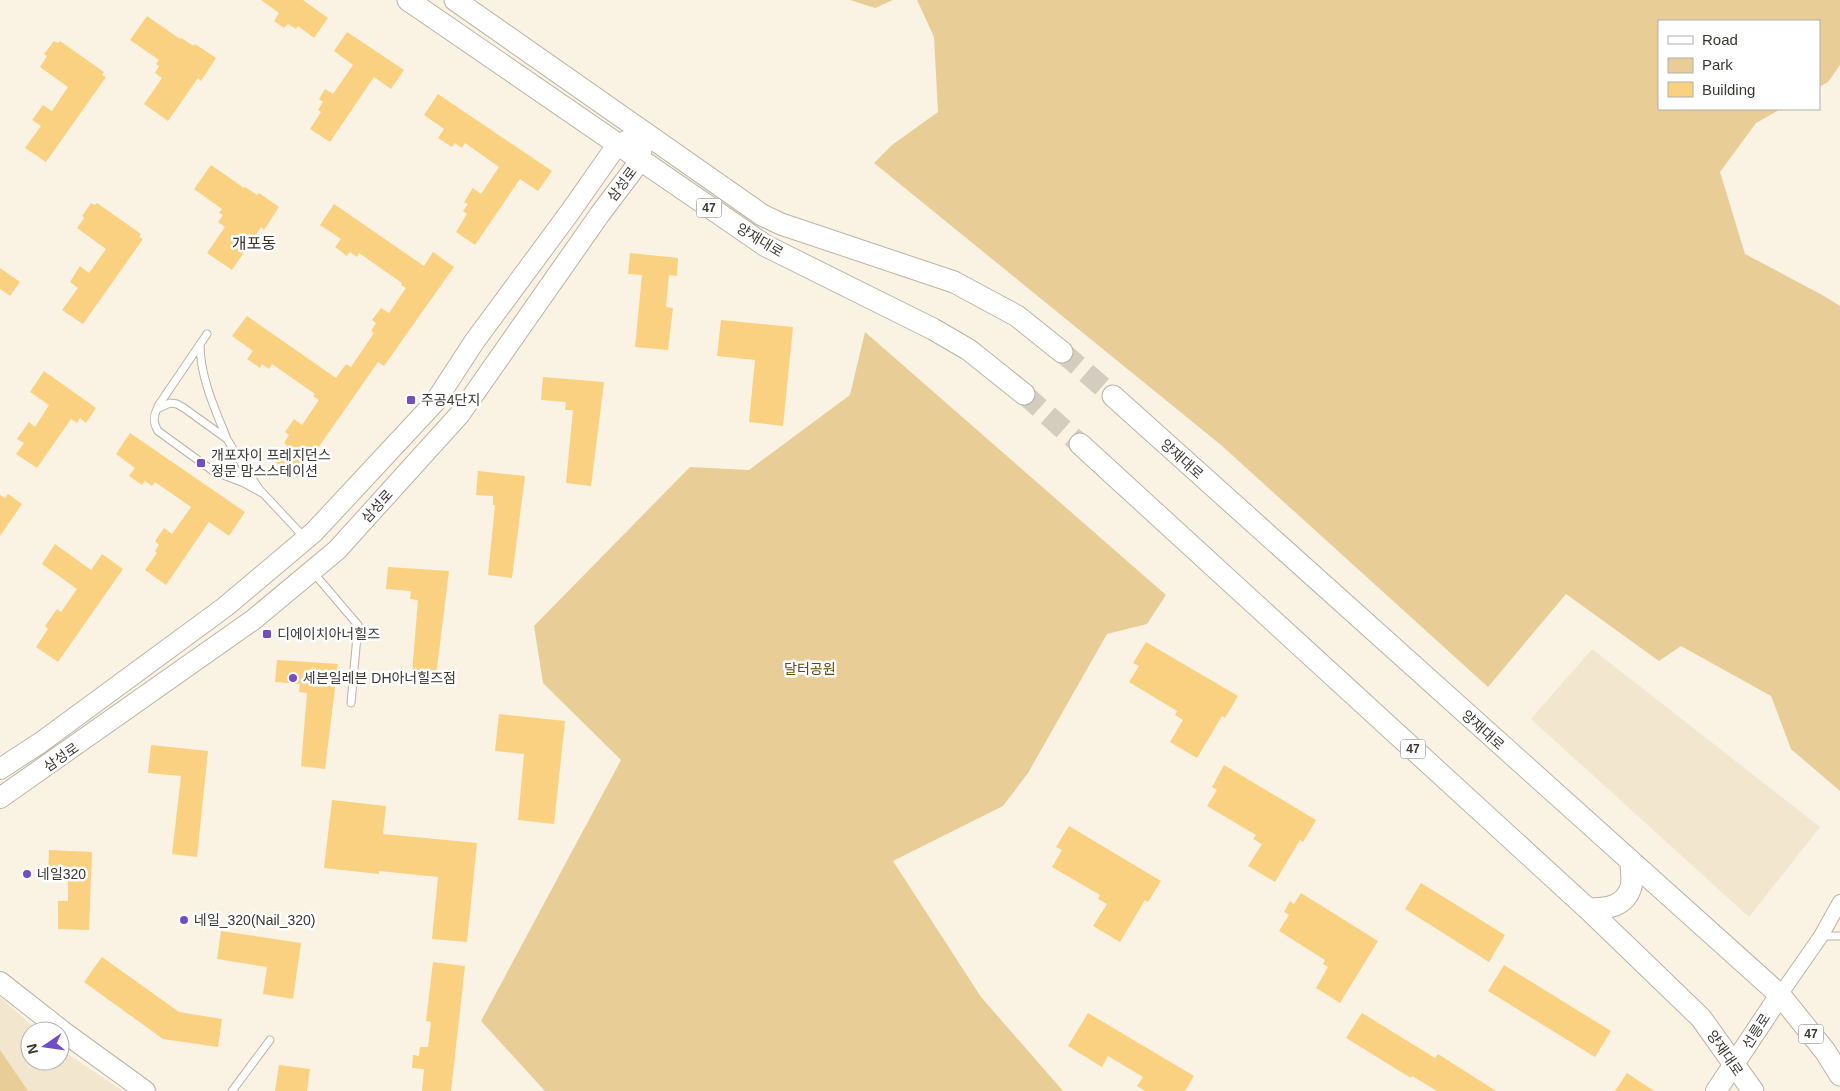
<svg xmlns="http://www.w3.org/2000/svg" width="1840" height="1091" font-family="Arial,'Noto Sans KR',sans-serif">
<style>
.built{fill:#f2e6cf}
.green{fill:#e9cd96}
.building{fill:#fad180}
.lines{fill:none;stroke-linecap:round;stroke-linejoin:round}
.primary-tunnel{stroke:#d4cdbf;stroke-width:21;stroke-dasharray:21 11;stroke-linecap:butt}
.lane-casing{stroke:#bbb3a4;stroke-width:9}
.street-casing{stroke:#bbb3a4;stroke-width:16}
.secondary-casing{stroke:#bbb3a4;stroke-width:22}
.primary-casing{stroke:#bbb3a4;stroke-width:23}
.lane{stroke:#fff;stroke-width:7}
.street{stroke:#fff;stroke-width:14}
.secondary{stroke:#fff;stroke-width:20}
.primary{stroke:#fff;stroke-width:21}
.poi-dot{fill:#724dc6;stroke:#fff;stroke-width:2}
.labels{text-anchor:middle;stroke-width:5;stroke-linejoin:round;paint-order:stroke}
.shield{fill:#fff;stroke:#75736f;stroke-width:1}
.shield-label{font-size:12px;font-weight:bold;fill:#3a3731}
.street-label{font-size:14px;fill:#3a3731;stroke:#fff}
.poi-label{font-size:14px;fill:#3a3731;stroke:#fff;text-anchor:start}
.park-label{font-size:14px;fill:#634805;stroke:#fff}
.quarter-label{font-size:16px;fill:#383225;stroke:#fff}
</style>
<rect width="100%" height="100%" fill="#faf2e2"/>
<path class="built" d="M1592,649l228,178 -71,90 -218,-198z
M0,997l38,34h-8v30h30v-12l63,42h-123z"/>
<path class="green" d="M850,0h43l-18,8z
M917,0h923v65l-12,17 -9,5v-66h-160v88h122l-25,14 -36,49 25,82 79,42 16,10v485l-49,-42 -20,-53 -90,-50 -22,15 -93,-67 -78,93 -267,-242 -347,-282 18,-18 46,-33 -4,-75z
M865,332l301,263 -19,29 -40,10 -79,139 -25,33 -110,55 88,136 82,94h-518l-64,-70 140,-261 -78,-77 -9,-57 156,-159 59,3 101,-75z
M0,1050l28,41h-28z"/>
<path class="building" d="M261,0h42l25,18 -14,20 -16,-12 -2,3 -8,-5 -4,4 -10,-7 5,-8z
M147,16l33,23 1,-1 13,8 1,-2 21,14 -15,23 -3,-3 -30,43 -24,-17 18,-26 -7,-5 4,-7 -3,-2 3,-4 -29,-20z
M347,32l57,38 -13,19 -17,-12 -44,65 -20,-13 11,-17 -3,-2 5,-8 -4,-3 6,-10 8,5 20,-29 -19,-14z
M54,41l4,2 2,-2 44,31 -2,3 4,2 -60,85 -21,-14 16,-22 -9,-6 11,-15 9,6 16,-24 -28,-20 7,-11 -3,-2z
M438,94l114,77 -14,20 -18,-12 -45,66 -19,-13 11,-18 -4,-3 5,-7 -4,-2 9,-14 8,6 18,-27 -34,-24 -3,5 -7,-5 -3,4 -14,-9 6,-9 -20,-14z
M211,165l33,23 1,-1 12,8 2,-2 20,14 -15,23 -3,-3 -29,43 -25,-17 18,-26 -7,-5 5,-7 -4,-2 3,-4 -28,-20z
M91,203l4,2 2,-2 44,31 -2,3 4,2 -60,85 -21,-14 16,-22 -8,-6 10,-16 9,7 17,-24 -29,-21 7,-10 -2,-2z
M334,204l90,62 9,-14 21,15 -70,99 -6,-4 -81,116 -22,-16 12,-17 -3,-2 5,-8 -4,-3 9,-13 8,6 17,-25 -6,-4 2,-2 -43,-30 -3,5 -7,-5 -2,4 -13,-9 6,-8 -21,-15 15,-20 89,62 10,-14 5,3 23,-34 -3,-2 5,-8 -4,-3 9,-12 8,5 17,-25 -5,-3 1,-2 -43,-30 -2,4 -7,-5 -3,4 -12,-9 6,-8 -21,-14z
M630,253l48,5 -1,18 -8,-1 -3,32 7,1 -5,42 -33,-3 7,-72 -14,-1z
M0,268l20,14 -10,14 -10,-7z
M721,320l72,7 -10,99 -34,-4 6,-62 -38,-4z
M44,371l52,37 -10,15 -6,-5 -3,5 -6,-4 -34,49 -21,-14 8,-11 -7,-4 12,-17 6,5 14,-22 -19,-13z
M543,377l61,5 -13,104 -25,-3 7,-73h-8l1,-8 -25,-2z
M130,433l115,79 -16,24 -20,-14 -43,63 -21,-15 12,-17 -2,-2 4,-6 -4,-4 9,-13 8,6 19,-27 -36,-25 -3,4 -7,-5 -3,4 -13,-9 6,-8 -19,-14z
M478,471l47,5 -13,102 -24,-3 7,-70h-2v-9l-17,-1z
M8,494l14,10 -22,32v-41l5,3z
M55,544l36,26 11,-16 21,15 -65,93 -22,-15 12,-18 -3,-3 12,-17 4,3 16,-23 -35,-25z
M388,567l61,4 -13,105 -24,-3 6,-73 -8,-1 1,-8 -25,-2z
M1146,642l92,54 -13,22 -3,-2 -25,42 -27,-16 13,-22 -8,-5 2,-4 -48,-29 10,-16 -6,-3z
M277,660l61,4 -13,105 -24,-3 6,-73 -8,-1 1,-8 -25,-2z
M499,714l66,7 -11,103 -36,-4 6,-66 -29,-3z
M151,745l57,6 -11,106 -25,-3 9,-78 -33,-3z
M1224,765l92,55 -13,22 -3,-2 -25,42 -27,-16 14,-22 -9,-5 3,-4 -49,-29 10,-16 -5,-3z
M332,800l54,6 -3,28 94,9 -10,99 -35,-3 6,-62 -59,-6v3l-55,-6z
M1069,826l92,55 -13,21 -3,-2 -25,42 -27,-16 14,-22 -9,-5 2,-4 -48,-28 10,-17 -6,-3z
M49,850l43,2 -3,78 -31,-1v-28h10v-25l-20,-1z
M1421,883l84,52 -16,27 -84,-53z
M1301,893l77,48 -38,62 -24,-15 12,-21 -5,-3 2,-4 -46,-29 10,-16 -5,-3 6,-11 4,3z
M221,931l80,12 -8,56 -30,-5 4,-27 -50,-8z
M102,957l77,55 43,7 -4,28 -55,-8 -79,-57z
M433,962l32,4 -14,125h-29l2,-22 -12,-1 1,-13 6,1 1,-9h8l3,-25 -5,-1z
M1504,965l107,66 -16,26 -107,-66z
M1088,1013l106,63 -9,15h-40l-8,-5 6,-9 -35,-21 -6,11 -34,-21z
M1362,1013l73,45 3,-4 58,37h-59l-25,-15 -1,2 -65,-40z
M279,1065l31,4 -3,22h-32z
M1627,1073l27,18h-39z"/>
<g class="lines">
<path class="primary-tunnel" d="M1062,352l51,44
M1024,394l56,50"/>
<g class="lane-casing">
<path id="lane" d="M200,344c0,33 15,65 27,95
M170,403l7,1 7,4 43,31 15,25 20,29 -18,-10 -31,-12 -55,-40c-5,-8 -5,-14 -1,-22z
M158,406l49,-72
M222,458l29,25
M260,490l44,47
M312,571l46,54 -7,78
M1821,936h19
M232,1091l38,-51"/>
</g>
<g class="street-casing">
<path id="street" d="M1780,995l41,-59 19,-34"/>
</g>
<g class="secondary-casing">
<path id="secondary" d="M0,769l40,-26 185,-136 89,-75 121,-130 39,-60 96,-130 47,-67 16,-7
M0,798l253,-178 84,-70 123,-136 140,-200 40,-53 4,-29
M0,982l65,51 80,58
M1716,1091l64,-96"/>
</g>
<g class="primary-casing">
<path id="primary" d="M408,0l358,246 167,83 36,21 55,44
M455,0l307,215 19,9 173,58 63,34 45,36
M1113,396l667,599 45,56 15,24
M1080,444l508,465 113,109 52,73
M1588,909c18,0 37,-2 43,-22 2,-7 0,-17 0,-24"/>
</g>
<use href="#lane" class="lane"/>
<use href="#street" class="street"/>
<use href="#secondary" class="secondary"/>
<use href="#primary" class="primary"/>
</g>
<g class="poi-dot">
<rect x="406" y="395" width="10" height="10" rx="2.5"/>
<rect x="196" y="458" width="10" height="10" rx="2.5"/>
<rect x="262" y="629" width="10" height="10" rx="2.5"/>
<circle cx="293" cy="678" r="5"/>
<circle cx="27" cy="874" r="5"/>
<circle cx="184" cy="920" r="5"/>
</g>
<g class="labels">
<g class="shield">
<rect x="696.5" y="198.5" width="25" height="19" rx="4"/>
<rect x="1400.5" y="739.5" width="25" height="19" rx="4"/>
<rect x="1798.5" y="1024.5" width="25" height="19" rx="4"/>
</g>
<g class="shield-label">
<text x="709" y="212">47</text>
<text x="1413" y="753">47</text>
<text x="1811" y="1038">47</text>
</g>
<g class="street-label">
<text transform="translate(622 184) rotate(-53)" y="5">삼성로</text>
<text transform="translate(760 240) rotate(31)" y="5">양재대로</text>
<text transform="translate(1182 459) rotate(42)" y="5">양재대로</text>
<text transform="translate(377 506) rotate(-48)" y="5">삼성로</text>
<text transform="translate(1483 730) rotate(42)" y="5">양재대로</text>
<text transform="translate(61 757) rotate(-35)" y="5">삼성로</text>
<text transform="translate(1756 1031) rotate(-57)" y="5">선릉로</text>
<text transform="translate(1725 1053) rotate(55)" y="5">양재대로</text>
</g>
<g class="poi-label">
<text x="421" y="405">주공4단지</text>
<text x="211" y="460">개포자이 프레지던스<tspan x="211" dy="16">정문 맘스스테이션</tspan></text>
<text x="277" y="639">디에이치아너힐즈</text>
<text x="303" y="683">세븐일레븐 DH아너힐즈점</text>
<text x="37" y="879">네일320</text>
<text x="194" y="925">네일_320(Nail_320)</text>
</g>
<g class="park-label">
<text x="810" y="674">달터공원</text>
</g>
<g class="quarter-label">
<text x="254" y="249">개포동</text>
</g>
</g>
<rect x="1658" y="20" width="162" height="90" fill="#ffffff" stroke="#b0afad"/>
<rect x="1668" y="36" width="25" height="8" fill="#ffffff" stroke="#b0afad"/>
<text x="1702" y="45" font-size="15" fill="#3a3731">Road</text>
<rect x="1668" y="58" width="25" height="15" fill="#e9cd96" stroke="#b0afad"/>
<text x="1702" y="70" font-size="15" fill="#3a3731">Park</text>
<rect x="1668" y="82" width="25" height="15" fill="#fad180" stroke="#b0afad"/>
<text x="1702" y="95" font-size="15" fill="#3a3731">Building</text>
<g transform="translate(45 1046) rotate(257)"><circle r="24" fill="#ffffff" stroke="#b0afad"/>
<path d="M0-4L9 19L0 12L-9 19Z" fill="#724dc6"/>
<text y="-8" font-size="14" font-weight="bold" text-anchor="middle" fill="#3a3731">N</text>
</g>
</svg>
